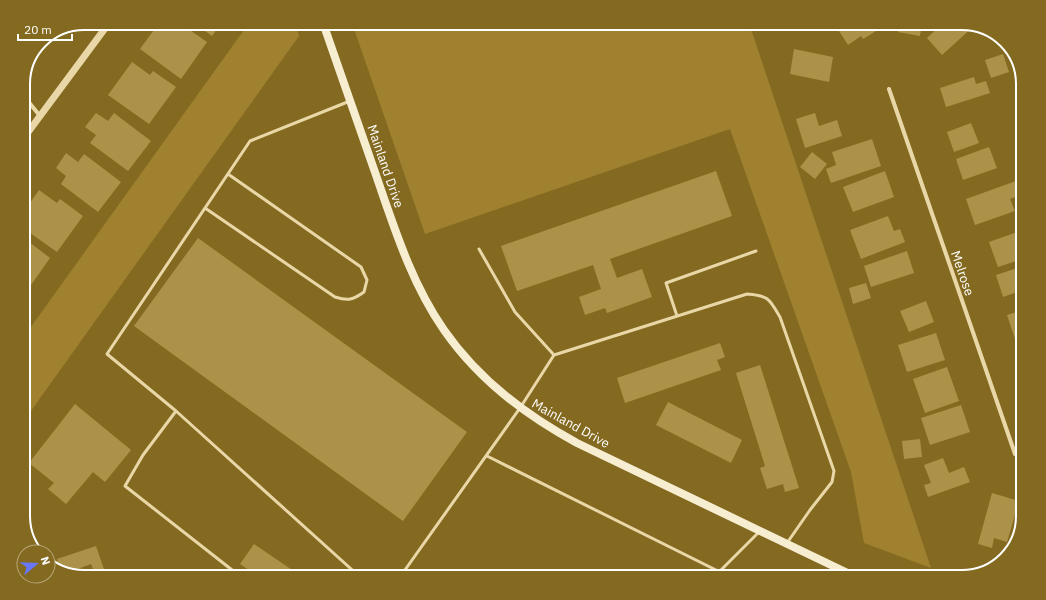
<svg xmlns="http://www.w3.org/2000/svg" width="1046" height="600" font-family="'IBM Plex Sans',sans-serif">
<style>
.green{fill:#a0812f}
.building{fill:#ac9248}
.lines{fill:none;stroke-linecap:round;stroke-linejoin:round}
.service{stroke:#e9d7a7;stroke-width:3}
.minor{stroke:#e9d7a7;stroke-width:4}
.tertiary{stroke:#e9d7a7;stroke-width:7}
.secondary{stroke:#f7eed2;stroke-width:8}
.labels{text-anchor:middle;stroke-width:3;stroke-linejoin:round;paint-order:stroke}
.street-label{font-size:13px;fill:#fff;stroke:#846a20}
.rim{fill:none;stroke:#fff;stroke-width:2}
</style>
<rect width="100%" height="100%" fill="#846a20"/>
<path class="green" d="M249,23h47l3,13 -276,386v-84z
M352,23h397l182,545 -67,-25 -13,-71 -121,-343 -305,105z"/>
<path class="building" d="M159,23h12l10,7 3,-4 23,16 -26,37 -41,-30z
M194,23h27l-9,13z
M834,23h37l5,8 -13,8 -2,-3 -13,9z
M900,23h22l-2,13 -22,-4z
M943,23h19l12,3 -32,29 -15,-17z
M794,49l39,8 -4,25 -39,-8z
M1003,54l6,18 -18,6 -6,-18z
M132,62l18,13 3,-4 23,16 -27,37 -41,-29z
M974,77l2,7 10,-3 4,12 -44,14 -6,-19z
M96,113l12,8 6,-8 37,28 -23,30 -38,-28 6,-8 -11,-8z
M815,113l4,13 18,-6 5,16 -37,12 -9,-29z
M971,123l8,20 -25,9 -7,-20z
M872,139l9,27 -50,17 -5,-14 10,-4 -4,-13z
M989,147l8,21 -34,12 -7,-21z
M812,152l15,12 -12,15 -15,-12z
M66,153l12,9 6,-8 37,28 -23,30 -37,-28 5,-8 -10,-8z
M716,171l16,45 -122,43 7,19 25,-9 10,28 -45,16 -2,-5 -20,7 -6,-18 22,-8 -8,-24 -76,26 -16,-45z
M885,171l9,26 -41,15 -10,-25z
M1016,181l5,14 -11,4 5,12 -40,14 -9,-26z
M39,190l18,13 3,-4 23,17 -26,36 -34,-24v-15z
M888,216l6,15 6,-2 5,13 -44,17 -11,-29z
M1023,230v29l-25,8 -9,-25z
M198,238l269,194 -64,89 -269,-195z
M28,241l22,17 -26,37 -1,-51 1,1z
M907,251l7,22 -43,14 -7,-21z
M1023,266v24l-20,7 -7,-22z
M866,283l5,15 -18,6 -4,-16z
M926,301l8,21 -25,10 -9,-21z
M1023,310v29l-7,3 -9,-27z
M936,333l9,27 -38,12 -9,-27z
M720,343l5,14 -8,3 4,10 -96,33 -8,-25z
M760,365l39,123 -14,4 -2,-8 -16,5 -7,-21 5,-2 -29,-93z
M947,367l12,34 -34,12 -12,-34z
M668,402l74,38 -11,23 -75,-38z
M75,404l56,46 -26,32 -12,-10 -27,32 -18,-15 6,-6 -25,-20z
M961,405l9,27 -40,13 -9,-27z
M920,439l2,18 -18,2 -2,-18z
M943,458l6,15 15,-6 6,15 -42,15 -4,-12 7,-2 -7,-18z
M992,493l27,8 -12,41 -13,-4 -2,10 -14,-4z
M254,544l44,30 -2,3h-37l-19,-13z
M96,546l10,29 -10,2 -5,-13 -24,9 -7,-2 -3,-12z"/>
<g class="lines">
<path class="service" d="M350,101l-100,40 -143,213 69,57 184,166
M205,208l130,89c13,4 18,3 29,-5l3,-12 -6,-13 -133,-93
M677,316l-11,-33 90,-32
M554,355l193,-61c22,2 22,4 33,23l54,154 -2,11 -22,28 -23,33
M176,411l-33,44 -18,31 116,91
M487,456l243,121
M400,577l120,-169 34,-53 -39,-43 -36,-63
M702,577l17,-5 40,-40"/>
<path class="minor" d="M889,89l126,365 8,-6
M23,95l17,21"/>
<path class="tertiary" d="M23,139l86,-116"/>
<path class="secondary" d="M323,23c18,52 36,103 54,155 18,52 35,106 67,152 34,49 81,85 133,113l279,134"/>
</g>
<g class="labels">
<g class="street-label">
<text transform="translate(386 166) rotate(71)" y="5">Mainland Drive</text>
<text transform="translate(963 273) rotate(71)" y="5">Melrose</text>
<text transform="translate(571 423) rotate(29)" y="5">Mainland Drive</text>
</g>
</g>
<path d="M0 0H1046V600H0ZM84 30H962A54 54 0 0 1 1016 84V516A54 54 0 0 1 962 570H84A54 54 0 0 1 30 516V84A54 54 0 0 1 84 30Z" fill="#846a20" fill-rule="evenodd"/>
<path class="rim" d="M84 30H962A54 54 0 0 1 1016 84V516A54 54 0 0 1 962 570H84A54 54 0 0 1 30 516V84A54 54 0 0 1 84 30Z"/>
<g transform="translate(36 564) rotate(71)"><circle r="19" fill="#846a20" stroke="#b5a679"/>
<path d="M0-3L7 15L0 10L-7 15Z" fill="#6777f7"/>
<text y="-6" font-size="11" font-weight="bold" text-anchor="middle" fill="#ffffff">N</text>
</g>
<path d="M18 34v6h54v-6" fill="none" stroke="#ffffff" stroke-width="2"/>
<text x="24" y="34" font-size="12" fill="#ffffff" stroke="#846a20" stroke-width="3" paint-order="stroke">20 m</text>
</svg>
